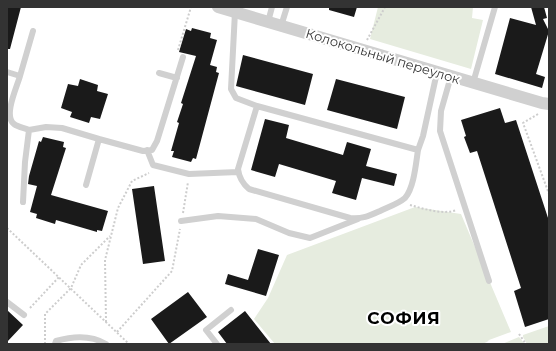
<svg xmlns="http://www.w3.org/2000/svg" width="556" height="351" font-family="Montserrat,sans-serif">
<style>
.green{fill:#e6ecdf}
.building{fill:#1a1a1a}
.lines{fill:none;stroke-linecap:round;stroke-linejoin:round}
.path{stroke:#cdcdcd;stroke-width:2;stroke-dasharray:2 2;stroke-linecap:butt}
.lane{stroke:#d0d0d0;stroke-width:6}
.street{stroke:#d0d0d0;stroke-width:12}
.labels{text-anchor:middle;stroke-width:4;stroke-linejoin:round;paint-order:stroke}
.street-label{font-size:13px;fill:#333;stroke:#fff}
.district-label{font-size:17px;font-weight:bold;letter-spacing:1px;fill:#000;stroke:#fff}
</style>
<rect width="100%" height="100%" fill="#fff"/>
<path class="green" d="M378,7h95l-1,11 11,2 -12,49 -101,-30z
M415,207l46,7 50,118 -22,8 -2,2 -5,2h-207l-21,-25 14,-21 19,-43z
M549,326v17l-4,1h-18l-4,-7v-2z
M519,337l6,7h-23z"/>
<path class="building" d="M7,7h14l-11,42h-3z
M329,7h28l-3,10 -25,-7z
M531,7h13l3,11 -4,1 6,12 -13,43 9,3 -3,11 -47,-14 15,-56 26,7z
M192,28l19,5 -1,5 7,2 -7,25 7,2 -1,5 3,1 -23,86 -3,-1 -2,4 -19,-5 2,-6h-3l8,-28 -2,-1 6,-18 -2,-1 15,-47 -17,-4 7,-23 5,2z
M243,55l70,19 -8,31 -69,-19z
M80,79l18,6 -1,6 11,3 -8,25 -9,-2 -2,6 -19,-6 2,-5 -11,-4 7,-24 10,2z
M336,79l69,18 -8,32 -70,-19z
M500,108l5,15 11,-3 33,101v98l-24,8 -11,-36 7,-3 -44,-137 -7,2 -6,-16 2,-1 -5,-16z
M265,119l24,6 -3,13 57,17 4,-13 24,7 -5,17 31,8 -3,12 -32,-8 -6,22 -24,-7 4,-12 -57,-17 -4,13 -24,-7z
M43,137l21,5 -1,5 3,1 -15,47 57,16 -6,20 -5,-1v2l-41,-12 -1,4 -19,-6 1,-4 -7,-2 7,-26 -9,-2 1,-8 10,-35 2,1z
M154,186l11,75 -22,3 -11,-75z
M258,249l21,6 -13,41 -41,-12 3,-10 20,6z
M188,292l19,25 -38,27 -18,-25z
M7,310l16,15 -16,17z
M245,311l26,33h-44l-9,-12z"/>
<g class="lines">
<path class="path" d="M367,40l18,-33
M178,50l13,-43
M538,114l-15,9 26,71
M410,205c15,4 32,10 47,5
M183,213l5,-31
M7,228l122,116
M30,308l29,-31
M106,322l-1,-62 13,-52 14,-27 17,-8
M117,332l55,-61 8,-42
M519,334l7,10
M45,344v-30l26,-26 10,-23 29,-29"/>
<path class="lane" d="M235,12l-4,77 5,9 21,8 161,44 5,-14 14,-64
M268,22l4,-15
M281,26l6,-19
M7,72l13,4 13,-45
M159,73l18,5
M20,76c-3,11 -17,40 -6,48 4,3 10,4 15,6l-4,32 -2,40
M451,76l-10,35 -1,20 49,150
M473,83l22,-76
M257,106l-19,63c1,8 5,15 11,20l101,29c13,1 19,-2 30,-7 8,-4 18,-7 25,-13 9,-10 11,-35 13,-48
M29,130l17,-3 16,1 37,11 -13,46
M99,139l44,12 9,-1 5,-9 26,-84
M147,150l6,15 36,9 49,-2
M181,221l37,-5 38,3 33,14 21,5 48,-19
M7,302l17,13
M55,344l1,-3c17,-5 35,-6 50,3
M217,344l-11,-14 25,-20"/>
<path class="street" d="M218,7l324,96 7,1"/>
</g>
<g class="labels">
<g class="street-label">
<text transform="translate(383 56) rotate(17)" y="5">Колокольный переулок</text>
</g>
<g class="district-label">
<text x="404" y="324">СОФИЯ</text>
</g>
</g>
<rect width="556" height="351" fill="none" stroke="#333333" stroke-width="16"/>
</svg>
